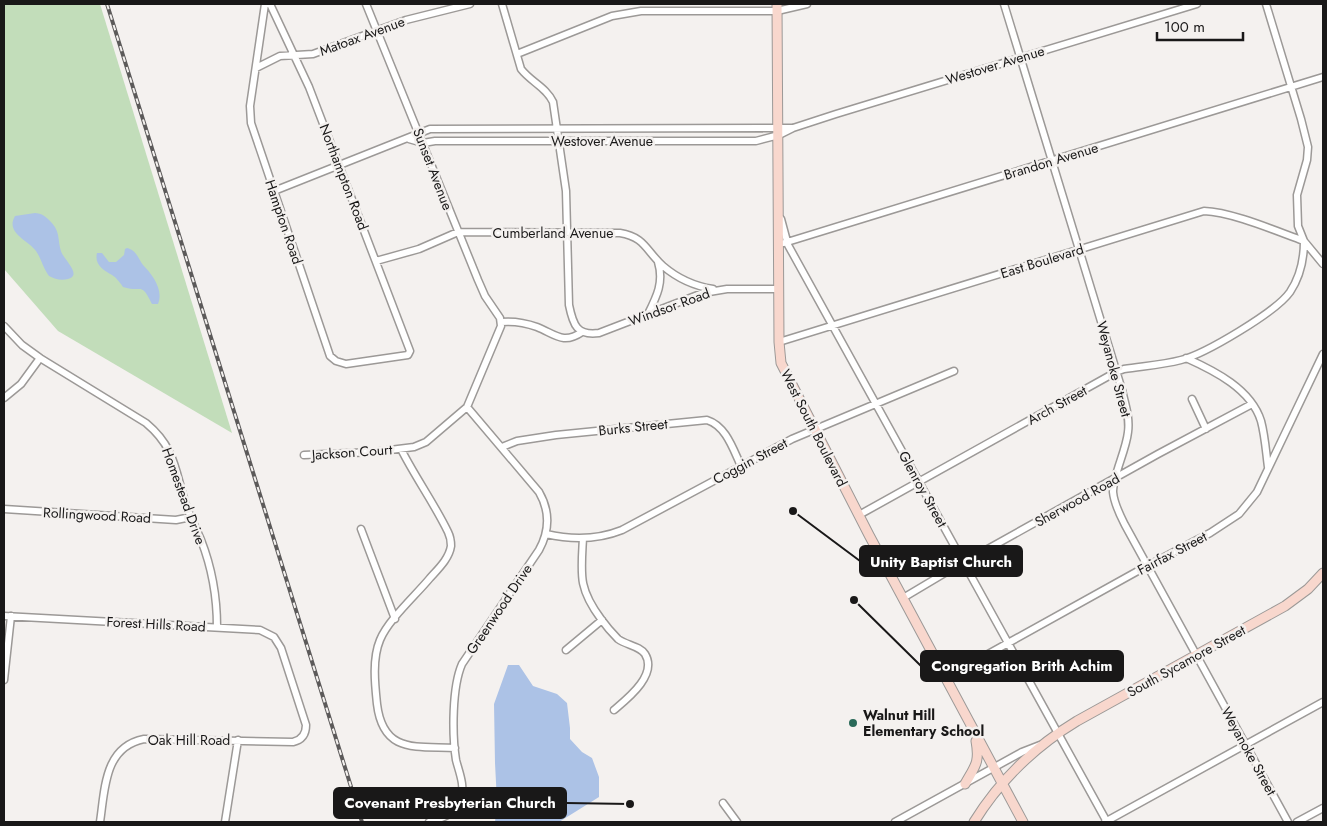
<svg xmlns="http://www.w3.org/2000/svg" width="1327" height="826" font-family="Jost,sans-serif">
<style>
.green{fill:#c2ddba}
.water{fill:#acc2e6}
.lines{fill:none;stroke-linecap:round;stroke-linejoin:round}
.street-casing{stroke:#9c9997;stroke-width:9}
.secondary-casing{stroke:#9c9997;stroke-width:11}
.street{stroke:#fff;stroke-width:6}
.secondary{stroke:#f8d7cd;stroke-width:9}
.rail-casing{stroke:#5c5a5a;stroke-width:4}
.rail{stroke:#f4f1ef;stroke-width:2;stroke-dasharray:5.5;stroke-linecap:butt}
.poi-dot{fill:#296958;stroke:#f4f1ef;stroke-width:2}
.labels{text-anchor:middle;stroke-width:5;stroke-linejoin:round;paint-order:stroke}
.street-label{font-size:14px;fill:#191818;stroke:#f4f1ef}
.poi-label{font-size:14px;font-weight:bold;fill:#191818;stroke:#f4f1ef;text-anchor:start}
.leader{fill:none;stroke:#191818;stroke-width:2}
.callout-dot{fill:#191818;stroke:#f4f1ef;stroke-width:2}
.callout{fill:#191818;stroke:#191818;stroke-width:2}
.callout-label{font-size:15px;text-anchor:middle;font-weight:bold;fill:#fff}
</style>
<rect width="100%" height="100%" fill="#f4f1ef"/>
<path class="green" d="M4,4h96l132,429 -174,-102 -54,-62z"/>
<path class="water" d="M35,213c5,0 9,2 13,6 13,12 9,18 13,32 2,8 22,24 7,28 -7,2 -13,0 -19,-3 -6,-8 -8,-18 -13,-25 -8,-11 -31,-18 -21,-35z
M127,248c9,2 11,10 16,17 9,9 21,25 15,39h-6c-11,-23 -10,-11 -29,-17 -3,-4 -6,-9 -11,-12 -8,-5 -18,-10 -15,-22h5l7,9h7l8,-7 1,-6z
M508,665h11l14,21 24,8 10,9 3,25v11l12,13 10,6 7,19v20l-40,25h-64l2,-20 -2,-39 -1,-59z"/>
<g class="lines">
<g class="street-casing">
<path id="street" d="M265,4l-15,102 1,17 79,233 6,5 10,3 62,-9 2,-4 -101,-264 -39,-83
M502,4l19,65c10,13 25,18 32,33l13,89 3,114c4,20 8,31 30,28l104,-40 24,-4h52
M1004,4l118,386c3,14 8,27 6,42 -2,19 -15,43 -15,60 1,12 7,23 12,33l163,297
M1266,4l35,115 7,28 -1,13 -10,35 1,31 6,15 19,23
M517,54l95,-38 29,-5h136l30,-7
M256,68l24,-12 33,-2 93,-34 64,-16
M409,139l14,4 12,-2h321l23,-6 14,-7 43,-14 361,-110
M274,191l156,-62 362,-1
M781,219l7,26 319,577
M784,243l539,-166
M376,261l43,-12 39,-17 162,1c25,4 26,18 43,33 14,12 31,20 50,23
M648,314c9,-18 16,-32 10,-52
M501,322c12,-1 25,1 36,5 18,7 26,18 45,5
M4,326l18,19 18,13 106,65c30,25 29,48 40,82 4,12 10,23 15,35 11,28 16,58 16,87
M779,342l425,-131c28,1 72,20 100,30 0,17 -4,36 -14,51 -14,20 -85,62 -109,68 -19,5 -38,6 -57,9l-8,3 -257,143
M1186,358c29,13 65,31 75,63 4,15 5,31 7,46
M4,398l17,-14 19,-26
M1192,399l14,30
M502,447l15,-6 39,-6 151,-15c19,6 26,29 34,46
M401,449c14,28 33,54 47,83 2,4 3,9 3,14 -2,13 -13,23 -21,32 -14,17 -42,42 -50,62 -8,19 -5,45 -3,64 6,50 39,42 78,44
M304,455l70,-3 40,-5 12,-5 41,-35 34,-81 -1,-8 -15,-22 -7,-16 -112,-276
M4,509l172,11 15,-3
M361,529l34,90
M546,534c26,6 51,6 76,-4l170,-91 162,-68
M583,538c-2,37 -5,50 18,81 5,7 11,14 17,20 8,6 22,7 27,15 13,21 -18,45 -31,56
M903,598l47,-28 208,-116 94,-50
M4,616l256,14 14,7 7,11 25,77c0,9 -4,15 -13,17l-149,-3c-40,8 -39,50 -44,83
M566,650l36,-30
M945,678l191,-106 74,-39 29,-19 18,-22 66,-138
M4,680l7,-64
M723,803l14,19
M225,822l13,-82
M429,822c15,-4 27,-9 32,-24 4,-13 -2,-26 -5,-38 -4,-26 -4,-73 6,-96l77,-114c11,-20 11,-39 0,-58l-72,-85
M895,822l127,-70 18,-7
M1105,822l218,-120
M1297,822l26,-14"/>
</g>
<g class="secondary-casing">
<path id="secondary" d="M777,4l2,338 2,21 88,172 154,287
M965,784c10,-18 15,-21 11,-43
M974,822c26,-42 60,-75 103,-101l208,-115 23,-17 15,-16"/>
</g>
<use href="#street" class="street"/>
<use href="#secondary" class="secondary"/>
<g class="rail-casing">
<path id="rail" d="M107,4l255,818"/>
</g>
<use href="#rail" class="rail"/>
</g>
<circle class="poi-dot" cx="853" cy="723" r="5"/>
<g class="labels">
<g class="street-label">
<text transform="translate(362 36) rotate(-20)" y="5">Matoax Avenue</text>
<text transform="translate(995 65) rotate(-17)" y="5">Westover Avenue</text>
<text x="602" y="146">Westover Avenue</text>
<text transform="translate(1051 161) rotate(-17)" y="5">Brandon Avenue</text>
<text transform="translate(433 169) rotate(69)" y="5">Sunset Avenue</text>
<text transform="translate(344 177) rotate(69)" y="5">Northampton Road</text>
<text transform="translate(284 222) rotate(71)" y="5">Hampton Road</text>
<text x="553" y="238">Cumberland Avenue</text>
<text transform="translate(1042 261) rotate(-17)" y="5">East Boulevard</text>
<text transform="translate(669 307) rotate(-20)" y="5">Windsor Road</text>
<text transform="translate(1114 369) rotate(75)" y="5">Weyanoke Street</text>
<text transform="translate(1057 405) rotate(-29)" y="5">Arch Street</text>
<text transform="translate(633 427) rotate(-6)" y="5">Burks Street</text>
<text transform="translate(814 428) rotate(63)" y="5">West South Boulevard</text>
<text transform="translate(352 452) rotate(-4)" y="5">Jackson Court</text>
<text transform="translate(750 461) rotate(-28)" y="5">Coggin Street</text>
<text transform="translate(923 489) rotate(61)" y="5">Glenroy Street</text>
<text transform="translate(184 496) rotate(70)" y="5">Homestead Drive</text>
<text transform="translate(1077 500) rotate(-29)" y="5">Sherwood Road</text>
<text transform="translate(97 515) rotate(3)" y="5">Rollingwood Road</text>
<text transform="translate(1172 553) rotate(-28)" y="5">Fairfax Street</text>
<text transform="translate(499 609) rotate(-56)" y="5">Greenwood Drive</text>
<text transform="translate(156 624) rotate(3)" y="5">Forest Hills Road</text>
<text transform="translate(1186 661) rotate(-29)" y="5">South Sycamore Street</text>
<text x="189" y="745">Oak Hill Road</text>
<text transform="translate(1249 751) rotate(61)" y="5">Weyanoke Street</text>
</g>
<g class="poi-label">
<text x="863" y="720">Walnut Hill<tspan x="863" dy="16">Elementary School</tspan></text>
</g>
</g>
<path class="leader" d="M793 511L860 561M854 600L921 666M630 804L566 803"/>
<g class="callout-dot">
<circle cx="793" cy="511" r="5"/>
<circle cx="854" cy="600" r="5"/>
<circle cx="630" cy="804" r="5"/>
</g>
<g class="callout">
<rect x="860" y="546" width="162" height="30" rx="5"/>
<rect x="921" y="651" width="202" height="30" rx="5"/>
<rect x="334" y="788" width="232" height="30" rx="5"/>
</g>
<g class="callout-label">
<text x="941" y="567">Unity Baptist Church</text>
<text x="1022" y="671">Congregation Brith Achim</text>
<text x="450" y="808">Covenant Presbyterian Church</text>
</g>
<rect width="1327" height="826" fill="none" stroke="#191818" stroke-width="10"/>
<path d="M1157 32v8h86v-8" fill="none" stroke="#191818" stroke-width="2.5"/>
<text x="1164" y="32" font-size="15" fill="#191818" stroke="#f4f1ef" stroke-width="4" paint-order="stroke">100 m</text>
</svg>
